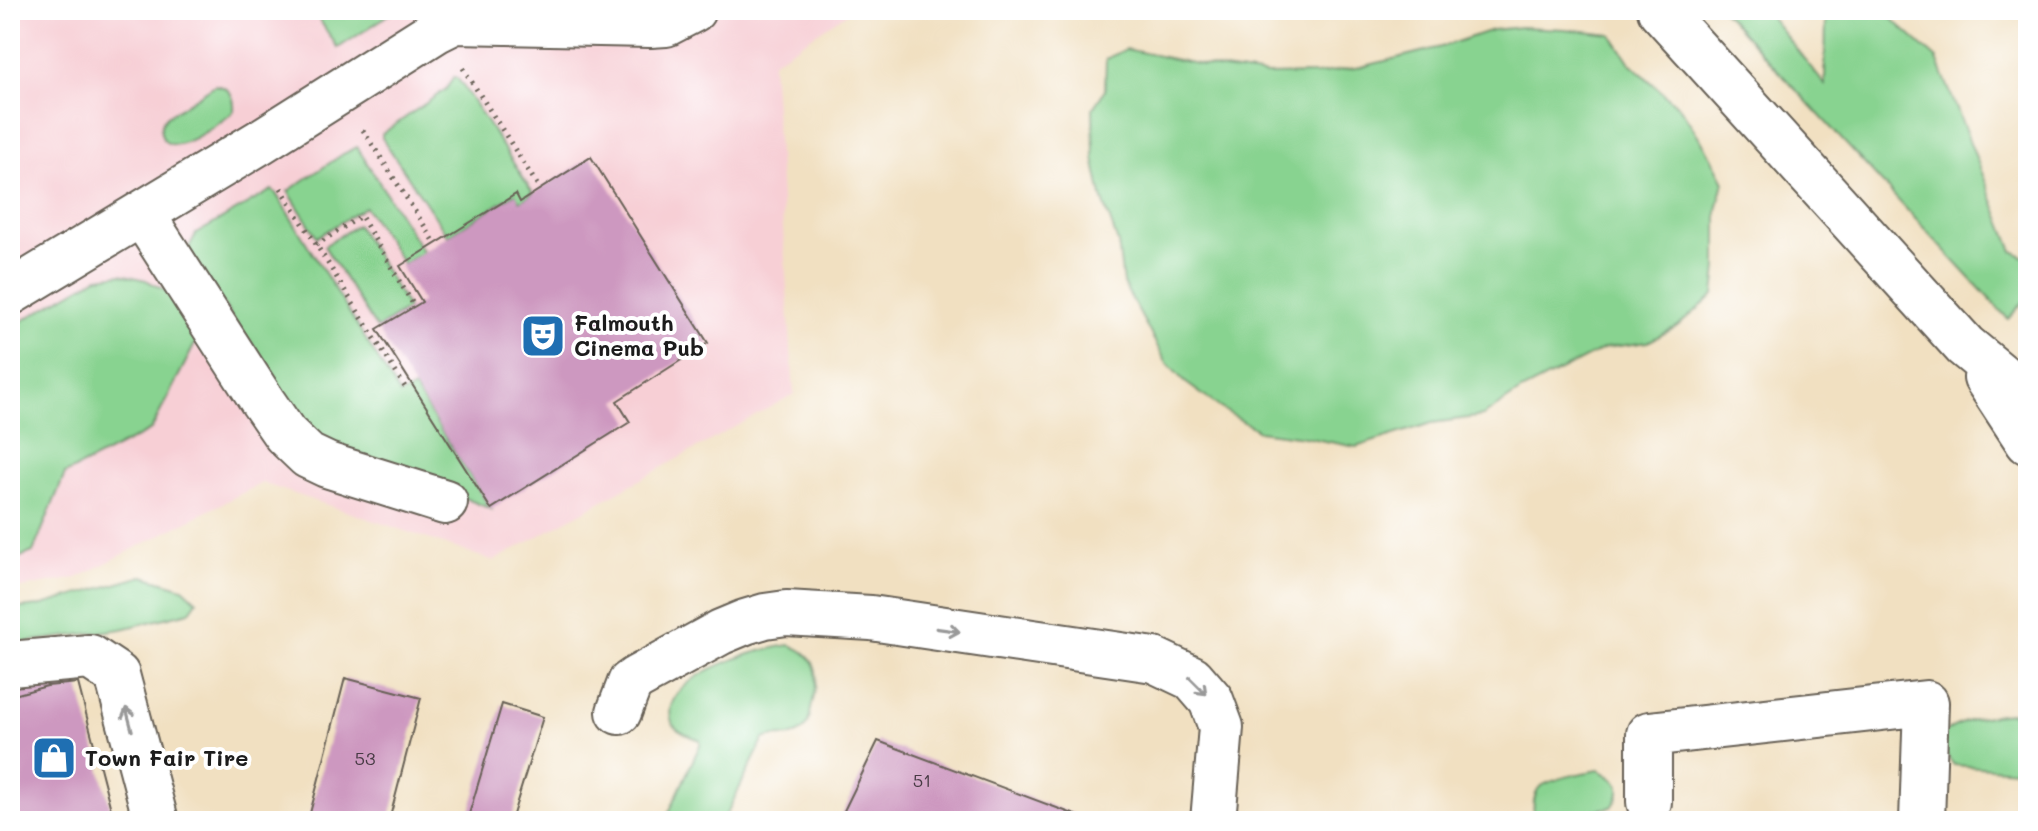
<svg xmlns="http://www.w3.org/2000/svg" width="2038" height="831" font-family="Mali,sans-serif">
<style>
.built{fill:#f7cfd5}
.green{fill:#88d390;stroke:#527856;stroke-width:2}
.building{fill:#cd98c0}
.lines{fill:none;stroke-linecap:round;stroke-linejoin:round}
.minor-casing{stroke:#676156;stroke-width:48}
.path{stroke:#676156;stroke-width:5;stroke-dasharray:2 6;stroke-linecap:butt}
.minor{stroke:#fff;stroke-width:44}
.oneway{stroke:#999}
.labels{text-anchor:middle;stroke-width:8;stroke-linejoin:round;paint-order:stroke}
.number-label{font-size:18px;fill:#483b45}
.poi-label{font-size:22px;font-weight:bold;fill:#1c1c1c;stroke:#fff;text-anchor:start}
</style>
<rect width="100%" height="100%" fill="#fff"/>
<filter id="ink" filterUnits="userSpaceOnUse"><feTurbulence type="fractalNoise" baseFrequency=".0125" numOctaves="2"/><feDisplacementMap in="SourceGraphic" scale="16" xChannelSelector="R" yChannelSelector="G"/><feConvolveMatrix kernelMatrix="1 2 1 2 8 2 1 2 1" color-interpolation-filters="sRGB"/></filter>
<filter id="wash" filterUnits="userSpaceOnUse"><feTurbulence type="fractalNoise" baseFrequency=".006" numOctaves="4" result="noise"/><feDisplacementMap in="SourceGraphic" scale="32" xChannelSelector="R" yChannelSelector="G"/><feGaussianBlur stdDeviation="1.8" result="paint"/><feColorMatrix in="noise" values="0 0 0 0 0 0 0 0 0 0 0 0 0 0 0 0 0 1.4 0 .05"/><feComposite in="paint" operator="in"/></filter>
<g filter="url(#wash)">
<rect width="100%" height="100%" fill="#f1e0c1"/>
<path class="built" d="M10,10h842l-80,52 22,332 -300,167 -232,-78 -185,95 -67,12z"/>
<path class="green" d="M313,10h83l-58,38z
M1722,10h43l60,75 1,-75h56l55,49 76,192 15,8v38l-20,22z
M1521,27l44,2 46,5 19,29 50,45 25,38 19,36 -7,28v58l-3,27 -36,31 -30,16 -43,6 -84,43 -38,25 -51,7 -76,24 -52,-10 -45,-6 -37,-22 -37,-27 -19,-20 -43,-79 -5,-40 -16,-46 -8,-39 -1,-50 12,-18 1,-31 20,-10 90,19 51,7 50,-1 44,-7 80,-20 51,-17z
M454,77l3,1 4,5 72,110 -13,9 -5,-8 -67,42 -66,-98v-4l64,-45z
M215,85c14,2 20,11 19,25l-4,5c-12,8 -62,49 -69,18 -1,-8 1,-12 6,-17z
M357,147l66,105 -20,12 -38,-57 -48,30 -29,-46 55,-37z
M272,190l3,2 125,203 14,-7 77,121 -186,-77 -117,-183 8,-15z
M357,225l51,83 -31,21 -53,-83z
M121,274l25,6 24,13 34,45 -9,6 -44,86 -86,44 -32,78 -23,9v-233l88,-51z
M143,576l40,12 14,13 -8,11 -67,17 -112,15v-35l29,-3z
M790,645c34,13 28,34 21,64 -1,8 -3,18 -10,23 -11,9 -25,0 -37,7l-41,82h-58l35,-76v-5c-7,-3 -17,-6 -23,-11 -6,-5 -8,-15 -6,-23 12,-36 85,-56 119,-61z
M2011,713l17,3v55l-74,-6c-24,-28 -10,-37 18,-45 13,-4 25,-6 39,-7z
M1599,770c18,9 28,17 13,37l-38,6 -1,8h-40c1,-10 -1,-23 5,-32 7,-9 48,-17 61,-19z"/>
<g id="blocks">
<path class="building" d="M591,157l117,186 -91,58 13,21 -139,87 -114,-180 45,-27 -22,-36 116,-72 4,8z
M345,678l76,20 -32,123h-81z
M78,683l36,138h-104v-125l37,-10z
M502,704l41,13 -32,104h-44z
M878,741l203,76v4h-242z"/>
</g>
</g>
<g filter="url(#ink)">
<use href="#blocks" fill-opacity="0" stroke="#676156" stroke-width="2"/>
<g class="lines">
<g class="minor-casing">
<path id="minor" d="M1660,10l305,336 63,52
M142,214l121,188 22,32 23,22 19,9 118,37
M10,293l250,-151 177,-112 18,-9 195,4 16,-1 27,-14
M1986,378l42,64
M10,664l80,-7 27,18 39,146
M619,712l11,-29 7,-5 84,-46 24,-10 20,-6 21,-3 85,5 283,42 38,18 19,22 10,27 -8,94
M1649,802v-68l277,-31 -4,118"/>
</g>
<path class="path" d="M463,68l77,121
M363,130l73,114
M281,188l124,199
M316,245l45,-29 53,90"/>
<use href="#minor" class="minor"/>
</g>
<defs><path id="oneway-shaft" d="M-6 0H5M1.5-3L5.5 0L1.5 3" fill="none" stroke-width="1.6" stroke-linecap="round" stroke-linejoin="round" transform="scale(2)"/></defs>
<g class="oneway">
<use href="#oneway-shaft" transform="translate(948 630) rotate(8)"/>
<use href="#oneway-shaft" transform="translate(1198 686) rotate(45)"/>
<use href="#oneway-shaft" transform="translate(129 719) rotate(-105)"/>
</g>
</g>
<defs>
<g id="theatre-square" transform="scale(2.3)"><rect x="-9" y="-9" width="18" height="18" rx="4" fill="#1f6fb2" stroke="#fff"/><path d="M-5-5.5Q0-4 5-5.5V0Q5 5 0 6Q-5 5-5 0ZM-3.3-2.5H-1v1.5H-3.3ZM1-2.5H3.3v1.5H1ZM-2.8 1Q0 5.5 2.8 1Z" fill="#fff"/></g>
<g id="shop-square" transform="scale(2.3)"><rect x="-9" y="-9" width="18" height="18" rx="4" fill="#1f6fb2" stroke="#fff"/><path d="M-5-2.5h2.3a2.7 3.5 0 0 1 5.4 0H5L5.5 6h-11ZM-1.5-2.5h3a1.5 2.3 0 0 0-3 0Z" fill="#fff"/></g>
</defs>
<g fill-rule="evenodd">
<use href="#theatre-square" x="543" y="336"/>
<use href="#shop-square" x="54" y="758"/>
</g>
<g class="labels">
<g class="number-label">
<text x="365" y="765">53</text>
<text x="922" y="787">51</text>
</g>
<g class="poi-label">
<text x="574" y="331">Falmouth<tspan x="574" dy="25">Cinema Pub</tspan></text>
<text x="85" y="766">Town Fair Tire</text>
</g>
</g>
<rect width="2038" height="831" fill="none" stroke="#fff" stroke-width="40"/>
</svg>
